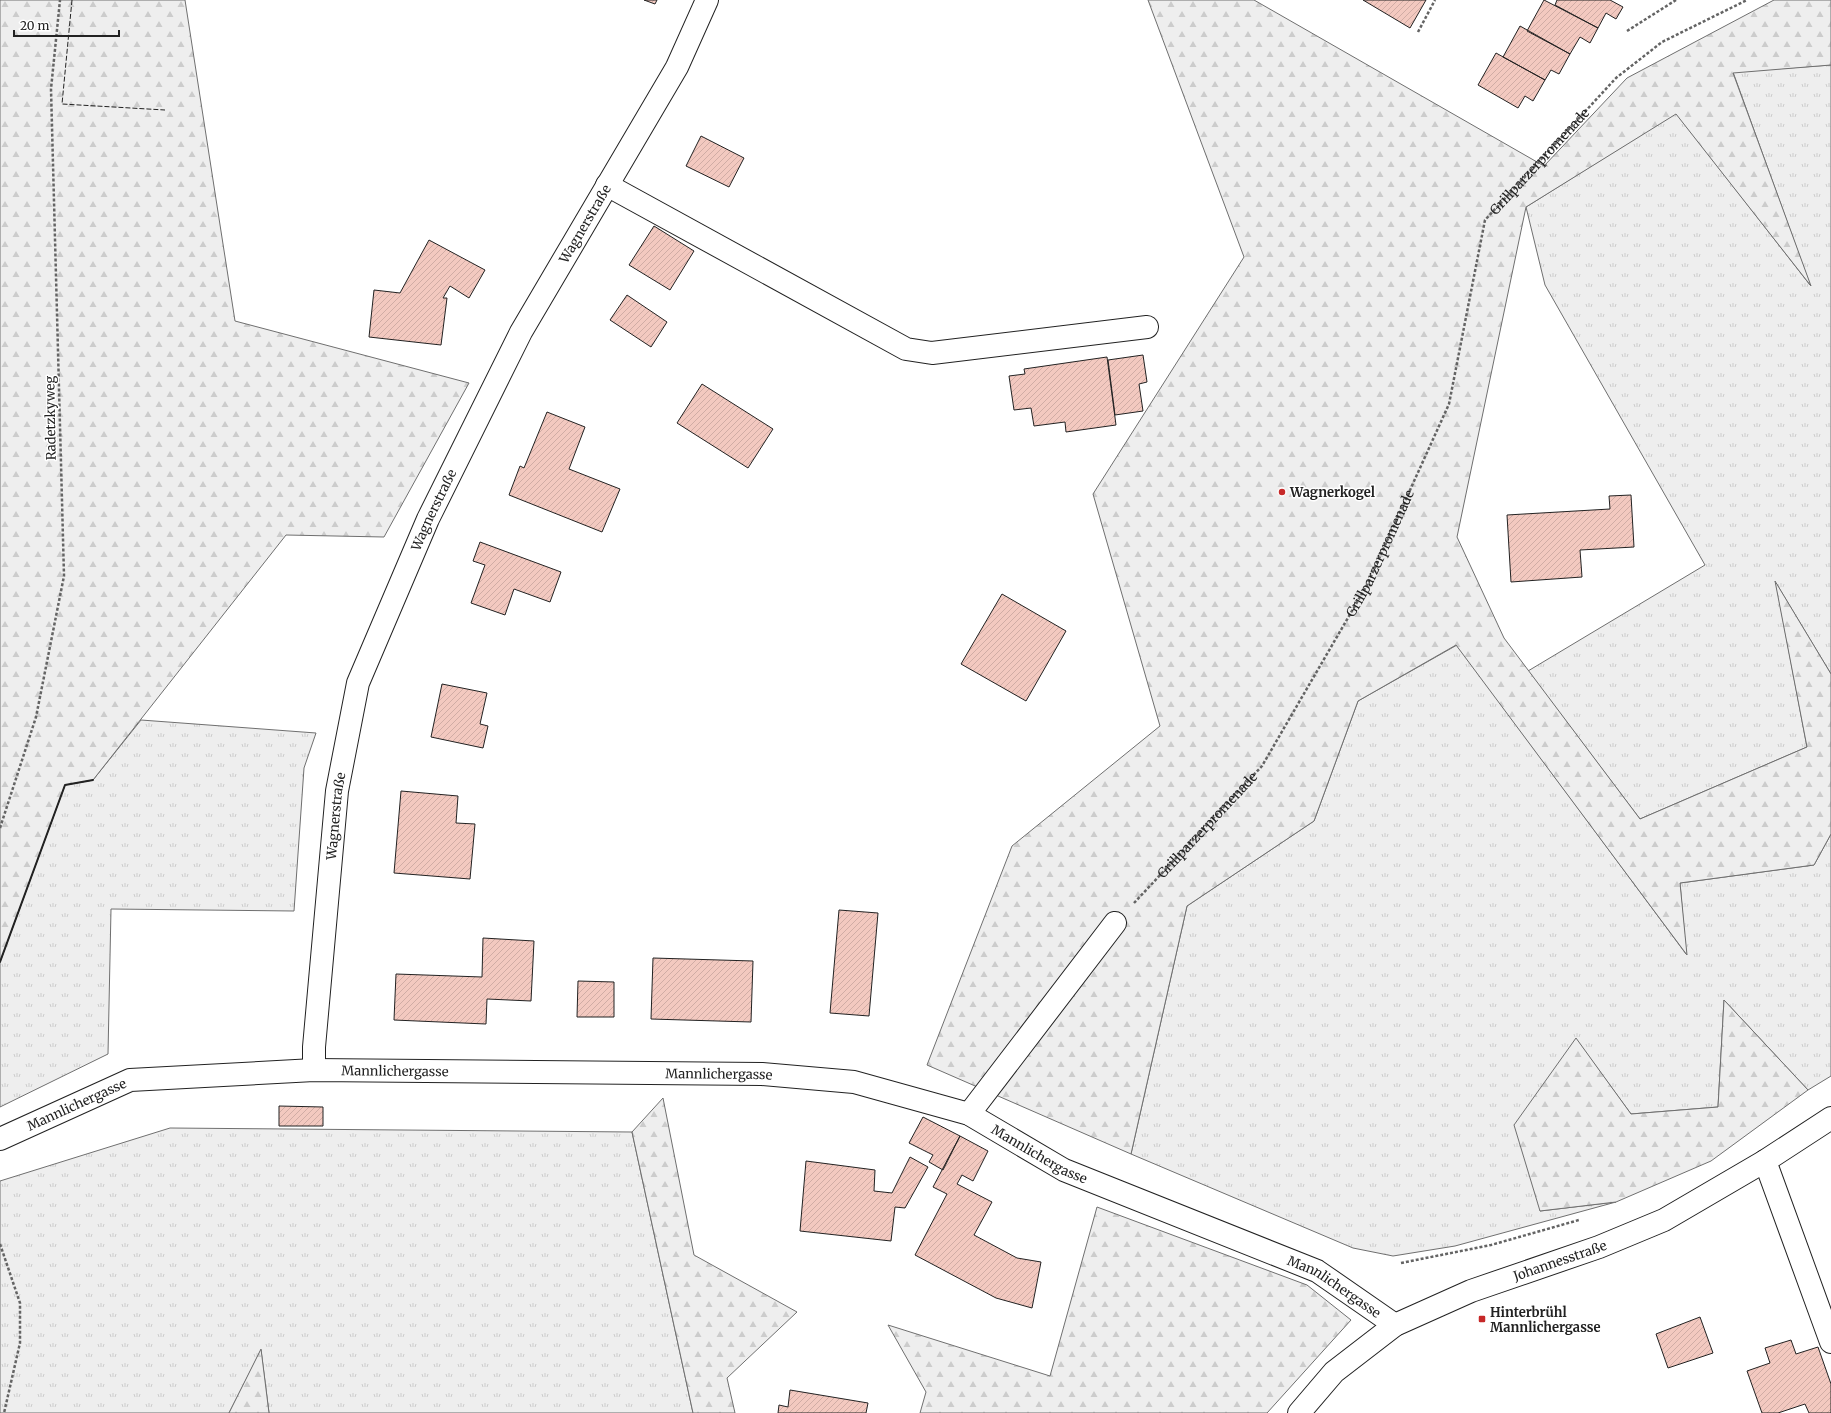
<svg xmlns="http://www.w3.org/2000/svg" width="1831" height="1413" font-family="Merriweather,serif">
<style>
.grass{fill:url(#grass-tufts);stroke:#6f6f6f}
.forest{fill:url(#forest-firs);stroke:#6f6f6f}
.building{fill:url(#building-hatch);stroke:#222}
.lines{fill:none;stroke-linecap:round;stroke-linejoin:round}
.minor-casing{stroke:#222;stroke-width:24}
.major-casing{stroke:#222;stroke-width:24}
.path{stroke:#646464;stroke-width:2.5;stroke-dasharray:3 2;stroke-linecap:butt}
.minor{stroke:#fff;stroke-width:22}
.major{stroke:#fff;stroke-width:22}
.fence{stroke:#222;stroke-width:1;stroke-dasharray:5 2;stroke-linecap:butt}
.wall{stroke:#222;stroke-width:2}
.poi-dot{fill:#c62828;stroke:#fff;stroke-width:1.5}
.labels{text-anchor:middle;stroke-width:3;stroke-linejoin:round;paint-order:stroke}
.street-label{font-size:13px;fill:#222;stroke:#fff}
.poi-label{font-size:13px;font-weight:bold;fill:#222;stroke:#fff;text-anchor:start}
</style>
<defs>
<pattern id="grass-tufts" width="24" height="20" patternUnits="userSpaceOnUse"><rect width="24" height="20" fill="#eee"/><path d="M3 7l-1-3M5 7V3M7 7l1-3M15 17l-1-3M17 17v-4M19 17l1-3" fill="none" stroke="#ccc"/></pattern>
<pattern id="forest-firs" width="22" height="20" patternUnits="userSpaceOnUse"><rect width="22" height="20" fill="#eee"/><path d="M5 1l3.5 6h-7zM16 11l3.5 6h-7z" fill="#ccc"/></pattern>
<pattern id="building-hatch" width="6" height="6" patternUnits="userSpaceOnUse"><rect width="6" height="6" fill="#f3c9c0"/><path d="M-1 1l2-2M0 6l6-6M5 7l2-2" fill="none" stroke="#d0aca5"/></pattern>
</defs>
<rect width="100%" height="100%" fill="#fff"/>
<path class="grass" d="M1831,65v609l-55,-91 31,164 -167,72 -112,-148 177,-106 -160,-280 -19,-78 150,-94 134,172 -77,-213z
M1457,645l229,309 -6,-71 134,-18 17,-31v242l-23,14 -84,-90 -6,107 -87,7 -55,-75 -36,172 76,-9 -161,44 -62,10 -40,-8 -222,-94 56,-248 127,-85 44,-120z
M141,720l175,13 -12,35 -10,143 -183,-2 -3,145 -108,53v-145l65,-177 28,-5z
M170,1128l462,4 61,281h-424l-8,-63 -32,63h-229v-232z"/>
<path class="forest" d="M0,0h185l50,321 234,62 -85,154 -98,-2 -193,245 -28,5 -65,177z
M1148,0h106l290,166 83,-88 147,-78h57v65l-98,8 78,213 -135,-172 -150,93 -69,330 47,101 136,181 167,-72 -32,-166 56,93v160l-17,31 -134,18 7,72 -231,-310 -98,56 -44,120 -127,85 -56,248 -204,-89 85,-219 148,-120 -67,-232 151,-237z
M1724,1000l84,90 -97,71 -95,41 -76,9 -26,-86 62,-87 55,76 87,-7z
M663,1098l31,157 103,57 -70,66 8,35h-42l-61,-281z
M1097,1207l210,78 44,35 -84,93h-347l6,-21 -38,-67 162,51z
M261,1349l8,64h-40z"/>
<path class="building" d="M644,0h13l-2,4z
M1363,0h63l-16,28z
M1544,0l54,28 -8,15 -10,-6 -10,17 -43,-23z
M1557,0h53l13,7 -7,12 -10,-6 -8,15 -43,-23z
M1520,26l50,28 -11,20 -8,-4 -6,10 -42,-23z
M1496,53l49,27 -12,21 -8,-5 -7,12 -40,-23z
M701,136l43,22 -15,29 -43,-21z
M654,226l40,25 -24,39 -41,-25z
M429,240l56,30 -16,28 -19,-12 -7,12h4l-6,47 -72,-8 5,-47 26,3z
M627,295l40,27 -16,25 -41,-27z
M1143,355l4,27 -8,2 4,27 -28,4 -7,-55z
M1107,357l9,68 -50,7 -1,-10 -31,4 -3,-18 -17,2 -5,-34 16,-2 -1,-5z
M702,384l71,45 -25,39 -71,-45z
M547,412l38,15 -16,42 51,20 -18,43 -93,-37 11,-29 4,2z
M1631,495l3,52 -54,3 2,27 -71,5 -4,-67 103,-6 -1,-13z
M480,542l81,30 -11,30 -36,-13 -9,26 -34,-12 14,-38 -12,-4z
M1002,594l64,37 -40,70 -65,-37z
M442,684l45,9 -7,31 8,2 -5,22 -52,-11z
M401,791l57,5 -2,27 19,1 -5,55 -76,-6z
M839,910l39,3 -9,103 -39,-3z
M483,938l51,3 -3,60 -44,-2 -1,25 -92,-4 2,-46 86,3z
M653,958l100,3 -2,61 -100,-3z
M578,981l36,1v35h-37z
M279,1106l44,1v19h-44z
M923,1117l37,19 -17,34 -14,-8 4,-7 -24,-12z
M960,1136l28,15 -15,30 -11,-6 -5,9 35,18 -18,33 43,23 24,4 -9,46 -36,-10 -81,-43 32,-61 -14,-7z
M910,1157l18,10 -23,41 -10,-1 -4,34 -91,-10 6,-70 69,9 -1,21 18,2z
M1700,1317l13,36 -45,15 -12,-34z
M1791,1340l5,14 22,-7 13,37v29h-22l-4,-9 -27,9h-16l-15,-42 23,-8 -5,-15z
M790,1390l78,13 -2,10h-88l1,-8 9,2z"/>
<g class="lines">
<g class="minor-casing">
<g id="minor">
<path d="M607,185l299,164 26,4 215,-26"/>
<path id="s2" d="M314,1070v-23l23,-256 21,-108 70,-164 93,-187 156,-265 30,-67"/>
<path d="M969,1114l146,-191"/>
<path id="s3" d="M0,1139l130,-59 184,-10 448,4 92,8 115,32 95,56 253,101 78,54"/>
<path d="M1765,1161l66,181"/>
</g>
</g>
<g class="major-casing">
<g id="major">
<path id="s4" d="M1299,1413l35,-41 61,-47 76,-34 128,-44 65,-27 101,-59 66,-43"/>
</g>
</g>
<g class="path">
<path d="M1627,31l49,-31"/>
<path d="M1418,32l17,-32"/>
<path d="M0,828l36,-111 28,-141 -13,-487 9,-89"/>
<path id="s1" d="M1134,903l128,-137 105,-181 82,-181 36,-184 131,-142 46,-36 85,-42"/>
<path d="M0,1244l20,59v40l-16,70"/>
<path d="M1401,1263l90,-18 88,-25"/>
</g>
<use href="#minor" class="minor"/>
<use href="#major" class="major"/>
<path class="fence" d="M72,0l-10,104 103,6"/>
<path class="wall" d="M0,962l65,-177 28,-5"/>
</g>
<g class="poi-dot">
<circle cx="1282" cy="492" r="4"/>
<rect x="1478" y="1315" width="8" height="8" rx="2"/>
</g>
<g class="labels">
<g class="street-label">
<text dy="5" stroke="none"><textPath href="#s1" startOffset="863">Grillparzerpromenade</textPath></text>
<text dy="5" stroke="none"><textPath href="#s2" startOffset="903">Wagnerstraße</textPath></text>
<text transform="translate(50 418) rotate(-91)" y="5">Radetzkyweg</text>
<text dy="5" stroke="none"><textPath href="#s2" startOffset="579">Wagnerstraße</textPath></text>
<text dy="5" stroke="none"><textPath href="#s1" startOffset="431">Grillparzerpromenade</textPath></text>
<text dy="5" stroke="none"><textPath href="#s2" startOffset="255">Wagnerstraße</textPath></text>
<text dy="5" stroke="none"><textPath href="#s1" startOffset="107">Grillparzerpromenade</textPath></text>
<text dy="5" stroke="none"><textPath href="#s3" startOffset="408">Mannlichergasse</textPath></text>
<text dy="5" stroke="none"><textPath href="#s3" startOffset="732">Mannlichergasse</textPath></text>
<text dy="5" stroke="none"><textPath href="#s3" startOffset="84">Mannlichergasse</textPath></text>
<text dy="5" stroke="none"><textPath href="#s3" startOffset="1068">Mannlichergasse</textPath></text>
<text dy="5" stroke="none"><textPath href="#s4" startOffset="308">Johannesstraße</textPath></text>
<text dy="5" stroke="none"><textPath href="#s3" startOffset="1392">Mannlichergasse</textPath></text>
</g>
<g class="poi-label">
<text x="1290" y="497">Wagnerkogel</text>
<text x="1490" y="1317">Hinterbrühl<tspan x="1490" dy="15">Mannlichergasse</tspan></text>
</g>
</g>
<path d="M14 30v6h105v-6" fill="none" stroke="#222222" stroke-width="2"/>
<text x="20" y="30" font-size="12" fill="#222222" stroke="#ffffff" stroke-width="3" paint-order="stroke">20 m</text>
</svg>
